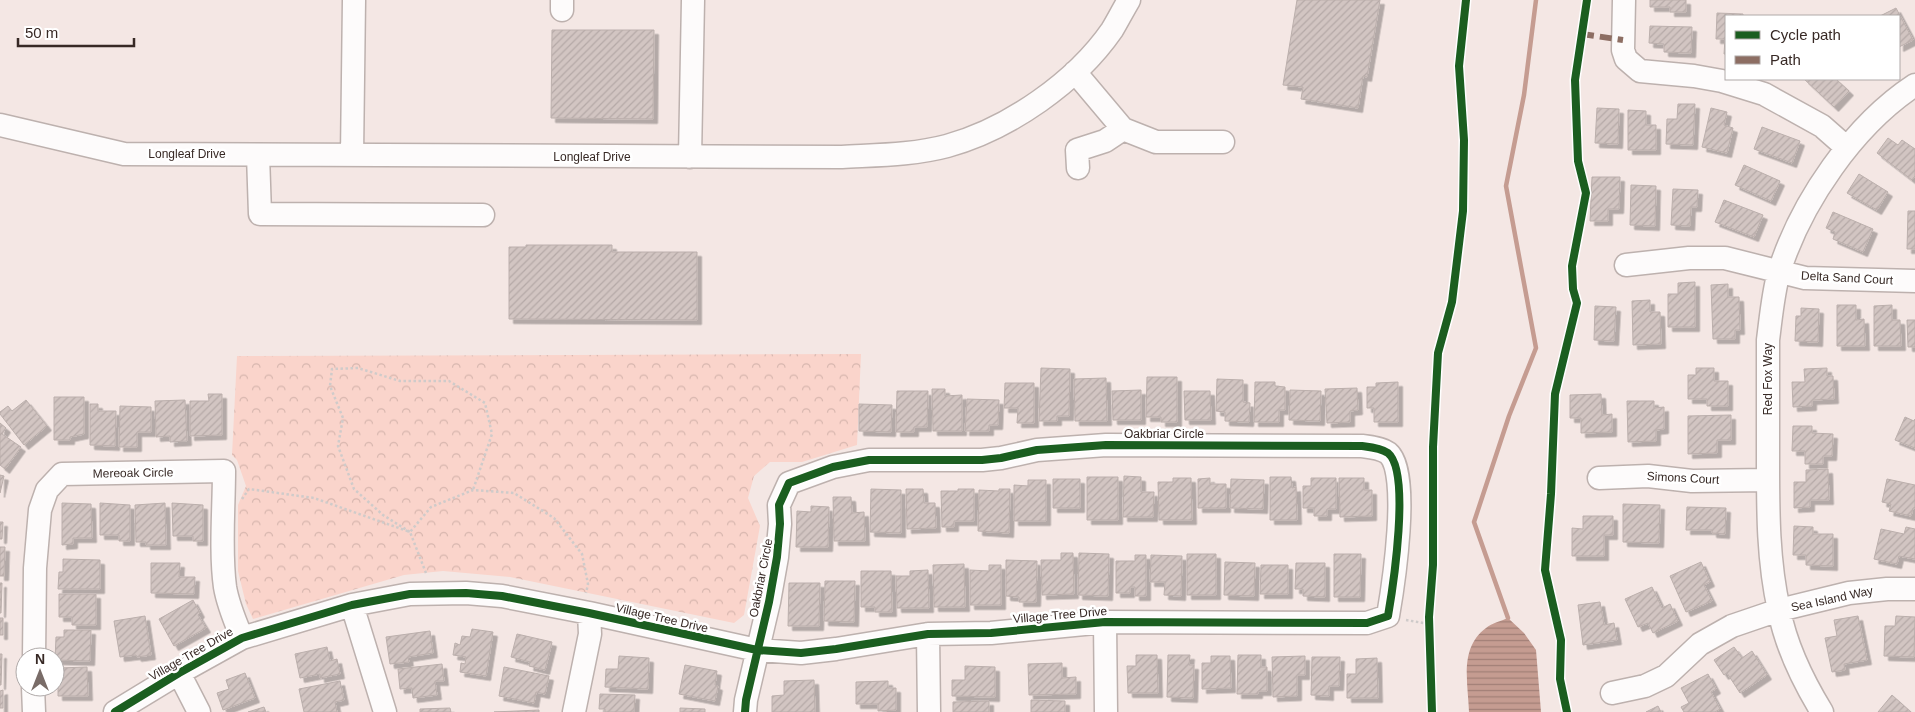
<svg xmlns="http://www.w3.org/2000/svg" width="1915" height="712" font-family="Arial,sans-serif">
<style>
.park{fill:url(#park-crowns)}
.water{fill:url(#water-rules)}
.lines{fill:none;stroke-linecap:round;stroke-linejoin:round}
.stream{stroke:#c59c91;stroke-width:4.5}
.building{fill:url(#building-hatch);stroke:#bbafac;filter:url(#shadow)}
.minor-casing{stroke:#bdb1ae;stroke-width:25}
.path{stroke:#cfcbca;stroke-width:2.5;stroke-dasharray:2.5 2.5;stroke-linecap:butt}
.minor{stroke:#fdfbfb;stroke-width:22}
.quiet{stroke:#8d6e63;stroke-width:6;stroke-dasharray:12 6;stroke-linecap:butt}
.cycleway-casing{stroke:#fff;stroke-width:11}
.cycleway{stroke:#1b5e20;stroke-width:8}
.labels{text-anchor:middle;stroke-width:5;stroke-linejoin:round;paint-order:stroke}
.street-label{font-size:12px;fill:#372925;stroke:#fff}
</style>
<defs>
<pattern id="park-crowns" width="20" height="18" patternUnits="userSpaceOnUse" patternTransform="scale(1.25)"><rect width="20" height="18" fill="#fad4cb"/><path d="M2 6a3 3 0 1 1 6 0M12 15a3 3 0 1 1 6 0" fill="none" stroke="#d7b6ae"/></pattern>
<pattern id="water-rules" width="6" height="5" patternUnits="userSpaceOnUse" patternTransform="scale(1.25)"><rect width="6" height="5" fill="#c59c91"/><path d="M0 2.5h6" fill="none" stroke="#a17f76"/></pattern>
<pattern id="building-hatch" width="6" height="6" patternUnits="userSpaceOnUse" patternTransform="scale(1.25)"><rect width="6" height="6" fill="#d2c5c2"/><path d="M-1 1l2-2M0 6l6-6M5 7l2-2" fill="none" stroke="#b5a9a7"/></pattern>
<filter id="shadow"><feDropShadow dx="4.5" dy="4.5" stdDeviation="0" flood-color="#0004"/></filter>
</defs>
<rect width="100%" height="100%" fill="#f4e7e4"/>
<path class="park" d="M861,354l-4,91 -55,17h-32l-16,14 -6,22 12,28 -16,89 -10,8 -224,-46 -67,-6 -39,4 -151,44 -7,-15 -8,-33v-66l8,-19 -9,-26 -5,-5 5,-99z"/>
<path class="water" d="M1508,618l16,15 12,17 5,62h-72c-1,-30 -10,-64 17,-84 6,-5 15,-7 22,-10z"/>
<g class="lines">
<path class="stream" d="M1508,618l-34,-96 35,-106 27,-68 -30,-162 18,-91 12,-95"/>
</g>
<path class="building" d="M1297,0h83l-13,77 -4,-1 -5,32 -57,-9 2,-12 -20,-2z
M1650,0h36v12h-16v-5h-20z
M1896,8l17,32 -14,7v-31h-19z
M1717,13l26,1v2h-17v38h-2l1,-15h-9z
M1650,26l42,1 -1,26 -27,-1v-8l-15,-1z
M552,30h102l-1,89 -102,-1z
M1804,79h32l13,12 -15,16z
M1678,104h17l-2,41 -27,-1 1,-25h10z
M1597,108l22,1 -1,35 -23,-1z
M1711,108l16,4 -3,13 9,3 -6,25 -25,-6z
M1628,110l18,1v14h10v25h-28z
M1762,127l38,14 -8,22 -38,-14z
M1888,138l10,7 4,-5 13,9v27l-3,4 -35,-27z
M1744,165l36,16 -9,20 -36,-16z
M1859,174l29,18 -11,18 -30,-17z
M1592,177h28l-1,32h-11v12h-18z
M1631,185l25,1 -1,40 -25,-1z
M1673,189l25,1 -1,17h-6l-1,19 -19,-1z
M1724,200l39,15 -9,22 -39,-15z
M1908,211h7v38h-8z
M1833,212l40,17 -10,23 -30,-13 2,-7 -9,-4z
M526,245h86v7h85v68l-188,-1v-72h17z
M1695,282v45h-27v-33h10v-11z
M1728,284v13h11l1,33h-5v9h-22l-2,-54z
M1650,300v12h10l1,32 -28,1 -1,-44z
M1837,305h19v15l8,-1 1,27h-28z
M1892,305v15h8l1,26h-27v-40z
M1595,306l21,1 -2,34 -20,-1z
M1801,308l18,1 -1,33 -23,-1 1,-25h5z
M1907,320h8v27h-7z
M1041,368l29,1 -1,47h-12v5h-18z
M1696,368h18v13h14v25h-21v-7h-19v-24h8z
M1827,368v8h6l1,23 -22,1v6l-19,1 -1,-25h13l-1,-13z
M1147,377h30v45h-16v-5h-15z
M1106,378l1,43h-32l-1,-42z
M1217,379l26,1v22l7,1 -1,19 -24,-1v-9l-9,-1z
M1255,382h20v4l10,1v23h-6v12h-25z
M1398,382v40h-24v-14h-7v-21h9v-4z
M1005,383h29v40h-17l1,-15h-14z
M1357,388l1,22 -8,1v11l-23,1 -2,-34z
M932,389h13v7l17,-1v36h-29z
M1141,390v30h-28l-1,-29z
M1290,390l31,1 -1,30 -31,-1z
M897,391h31l-1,36h-13v5h-18z
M1184,391h26l1,29h-26z
M208,394h14v41l-32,1v-35h19z
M1601,394l1,21 10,-1v18l-31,1v-15h-11v-23z
M54,397h30v37l-14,3v3h-16z
M967,399l32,1 -1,25h-9v6h-24z
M26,400l21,26 -23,19 -24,-31v-2l8,-6 4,5z
M185,400l2,41 -17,1v-6l-14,1 -1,-36z
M1627,401h27v7l10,-1v22l-8,1v11l-28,1z
M90,404h8v7h18l-1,35 -25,-1z
M859,404l33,1 -1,27 -32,-1z
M120,406l31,1v25h-14v15h-18z
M1731,415v25h-14v13l-29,1v-38z
M1905,417l9,4 1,-2v29l-20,-8z
M0,423l6,5 -4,6 19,13 -16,22 -5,-4z
M1793,426h19v7l21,1 -1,22h-9v8h-18v-13h-13z
M1828,469l1,31h-19v7l-16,1v-26h12v-12z
M0,475l4,1 -4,17z
M1124,476l17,1v15h13l-1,25h-30z
M1087,477h31v43h-31z
M1270,477h21l1,11 4,-1 1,33h-27z
M1173,478h18l1,42h-33l-1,-38h15z
M1210,478v6h16v24h-28v-29z
M1311,478h25v31h-9v7h-13v-8h-11v-22h8z
M1339,478h25v12h8v26l-32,1z
M1053,479h27v29h-27z
M1231,479l33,1 -1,29 -33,-1z
M1887,479l28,6v23h-2l-2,8 -22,-5 2,-7 -9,-2z
M1028,480h18v41h-32v-36l14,1z
M871,489l30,1v43l-31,-1z
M906,489h17l1,14h11l1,25 -29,1z
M958,489h16v32h-20v6h-12l-1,-36h17z
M999,489h11l-1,44 -31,-2 1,-41 20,1z
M833,497h18l1,16 12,-1 1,29h-31z
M62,503l29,1 1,34h-19v6l-11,1z
M100,503l30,2v36h-11v-6h-19z
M165,503l1,42h-20v-3h-10l-1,-37z
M172,503l31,2v36h-10v-5h-20z
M1623,504l37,1 -1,38 -36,-1z
M811,506l18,1 -1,40h-32l1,-36 14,1z
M1687,507l39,1 -1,26 -13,-1v-3h-26z
M1583,516h30v19h-9v21h-32v-28l11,1z
M0,522h3l-1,17h-2z
M1794,526l19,1v7h20v32l-27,-1v-10h-13z
M1906,527l9,2v30l-16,-3 -2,8 -23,-5 7,-30 23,5z
M0,547h5l-1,29h-4z
M1061,553h12l1,41 -32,1 -1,-35h20z
M1079,553l30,1 -1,42 -30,-1z
M1187,554h29v41h-29z
M1334,554h27l-1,43h-26z
M1135,555h11v41h-11v-9h-5v6h-14v-32h19z
M1151,555l31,1 -1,40 -17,-1 1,-13h-15z
M63,559l37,1v29h-42l1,-17h4z
M1006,560l31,1 -1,41h-17v-5l-13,-1z
M1225,562l30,1 -1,33 -30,-1z
M1701,562l9,20 -6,3 8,16 -26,11 -16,-36z
M151,563h29l-1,14h16l-1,17 -43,-1z
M1296,563h29v34l-22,-1v-7h-8z
M964,564l1,43h-31l-1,-42z
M989,565h12v40h-31v-35l19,1z
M1261,565h27v29h-28z
M928,570l1,38h-32l-1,-32h14v-5z
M861,571h30l1,41h-17v-5h-14z
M825,581h30l-1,41 -30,-1z
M0,583h2l-1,30h-1z
M789,583h31l-1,43h-31z
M1652,587l10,21 8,-4 8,17 -25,12 -5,-10 -10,4 -13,-28z
M59,594h37v31h-24v-8h-13z
M193,600l7,13 -2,2 8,13 -32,18 -15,-27z
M1600,602l4,23 10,-2 3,17 -34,5 -5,-40z
M145,616l6,39 -14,2 -1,-2 -16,2 -6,-36z
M1858,616l9,44 -23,4 1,6 -13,2 -7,-34 12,-2 -3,-16z
M1896,616l19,1 -1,40 -30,-1 1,-30h10z
M0,618h3v17h-3z
M472,629l21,3 -7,44 -26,-4 1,-9 4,1 1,-7 -13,-2 2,-12 5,2 2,-9 8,1z
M64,630h27l-1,31 -35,-1 1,-23h8z
M430,631l3,22 -25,4 1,5 -19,2 -4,-27z
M517,634l35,8 -7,28 -16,-4 1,-4 -19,-5z
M327,647l3,14 7,-2 3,15 -20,4v-4l-20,4 -5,-24z
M1734,647l8,11 10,-7 15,24 -27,18 -13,-20 -3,2 -10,-15z
M0,654h2l-1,31h-1z
M1136,655h21l1,38h-30l-1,-27h9z
M1168,655h22l-1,10h5l-1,33 -26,-1z
M1238,655h23v12h6v24h-9v3h-21z
M619,656l30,2 -1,31 -43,-2 1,-18h12z
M1211,656h19l1,32 -29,1v-26h9z
M1305,656v19h-8v21l-24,1 -1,-40z
M1312,657h28l-1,29h-10v10l-18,-1z
M1377,658l1,40h-31v-24h9v-15z
M1062,663v15l14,-1v17l-47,1 -1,-31z
M442,664l2,17h-9l2,14 -24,3 -1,-10 -12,1 -2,-20z
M685,665l32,6 -2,14 3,1 -3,15 -36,-7z
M965,666l30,1v30l-43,-1v-16h13z
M87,667l1,29h-30v-28z
M504,667l45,9 -4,18 -9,-2 -2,11 -35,-7z
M245,673l10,25 -32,12 -6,-17 12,-4 -3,-9z
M1708,674l8,15 -5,3 9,17 -5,3h-31l-3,-5 8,-4 -8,-15z
M814,680l1,32h-43v-16l12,-1v-14z
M340,681l4,19 -9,2 2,10h-33l-5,-23z
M888,681v7h8v22l-18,1v-7h-22v-22z
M3,690v18h-3v-17z
M600,694l35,1 -1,17h-29v-3h-6z
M1892,695l19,17h-33z
M1031,700l34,1v11h-34z
M989,701v11h-36v-10z
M1658,706l3,6h-15z
M264,707l2,5h-18z
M450,708l1,4h-31v-3z
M680,708l25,1v3h-25z
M539,710v2h-45z"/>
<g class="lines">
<g class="minor-casing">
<path id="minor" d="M562,0v10
M1624,0l-1,50 3,9 14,12 54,5 28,5 42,13 58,32 25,22
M1075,72l48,57 33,13h67
M0,125l124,29 718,3c35,-2 71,-2 105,-11 62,-17 129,-64 165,-116 6,-10 11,-20 17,-30
M258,155l2,59 223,1
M352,155l2,-155
M690,157l3,-157
M1078,168l-1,-18 28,-9 18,-12
M1626,265l63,-7h36l80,20 110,3
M1599,478l49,-2 44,5 76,-1
M352,605l33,107
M1105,622l1,90
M928,634l1,78
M34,657l1,-89 5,-58 7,-20 15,-16 162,-3c0,37 -4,80 1,116 3,18 10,34 17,51
M179,673l20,39
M33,687l1,25
M1612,693l33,-7 21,-10 34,-32 32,-18 47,-16 70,-17 38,-4h28
M115,712l64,-39 63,-35 110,-33 58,-11 56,-1 36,3 87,17 168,37 44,3 35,-4 92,-15 63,-1 114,-11 262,1 21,-7c5,-29 23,-144 0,-163 -7,-5 -18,-6 -26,-7l-256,-1 -69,5 -36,8 -19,2h-113l-36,7 -44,16 -10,22 1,19 -3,33 -8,45 -23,98 -1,12
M574,712l16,-78 -1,-21
M1822,712c-19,-31 -36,-66 -43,-102 -11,-49 -11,-98 -11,-148 0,-41 0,-82 0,-122 3,-23 5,-47 11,-68 22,-70 75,-147 136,-187"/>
</g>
<path class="path" d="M242,499l7,-10 65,9 96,34 -27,-17 -29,-26 -16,-43 5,-28 -13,-32 2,-17 26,-1 42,13h49l36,22 7,31 -19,56
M426,573l-16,-41 21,-25 42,-17 41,3 40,25 28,36 6,30 -2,9
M1406,620l23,4"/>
<use href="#minor" class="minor"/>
<path class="quiet" d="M1582,34l41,6"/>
<g class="cycleway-casing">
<path id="cycleway" d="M115,712l64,-39 63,-35 110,-33 58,-11 56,-1 36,3 87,17 168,37 44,3 35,-4 92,-15 63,-1 114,-11 262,1 21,-7c5,-29 23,-144 0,-163 -7,-5 -18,-6 -26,-7l-256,-1 -69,5 -36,8 -19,2h-113l-36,7 -44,16 -10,22 1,19 -3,33 -8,45 -23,98 -1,12
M1432,712l-3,-95 4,-52v-118l5,-94 14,-51 11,-91 1,-71 -5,-74 7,-66
M1567,712l-7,-33 1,-39 -16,-70 6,-76 4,-100 22,-91 -4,-14 -1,-23 14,-73 -8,-32 -3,-81 12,-80"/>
</g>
<use href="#cycleway" class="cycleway"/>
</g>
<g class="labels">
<g class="street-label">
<text x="187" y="158">Longleaf Drive</text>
<text x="592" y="161">Longleaf Drive</text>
<text transform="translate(1847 278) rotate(3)" y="4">Delta Sand Court</text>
<text transform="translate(1768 379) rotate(-90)" y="4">Red Fox Way</text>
<text x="1164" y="438">Oakbriar Circle</text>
<text transform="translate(133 473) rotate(-1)" y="4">Mereoak Circle</text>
<text transform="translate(1683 478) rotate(3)" y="4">Simons Court</text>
<text transform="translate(761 578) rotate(-79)" y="4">Oakbriar Circle</text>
<text transform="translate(1832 599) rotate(-12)" y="4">Sea Island Way</text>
<text transform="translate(1060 615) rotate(-5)" y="4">Village Tree Drive</text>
<text transform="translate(662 618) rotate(13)" y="4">Village Tree Drive</text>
<text transform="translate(191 654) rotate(-30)" y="4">Village Tree Drive</text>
</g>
</g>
<rect x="1725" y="15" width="175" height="65" fill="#ffffff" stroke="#afa9a8"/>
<rect x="1735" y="31" width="25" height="8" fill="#1b5e20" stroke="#afa9a8"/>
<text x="1770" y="40" font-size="15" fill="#372925">Cycle path</text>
<rect x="1735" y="56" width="25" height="8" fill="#8d6e63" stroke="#afa9a8"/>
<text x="1770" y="65" font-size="15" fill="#372925">Path</text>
<g transform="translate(40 672)"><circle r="24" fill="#ffffff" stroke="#afa9a8"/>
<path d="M0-4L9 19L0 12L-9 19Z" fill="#796c68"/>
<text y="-8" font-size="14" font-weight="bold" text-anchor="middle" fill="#372925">N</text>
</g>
<path d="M18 38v8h116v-8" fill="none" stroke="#372925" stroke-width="2.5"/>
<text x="25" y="38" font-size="15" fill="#372925" stroke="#ffffff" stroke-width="4" paint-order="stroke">50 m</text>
</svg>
